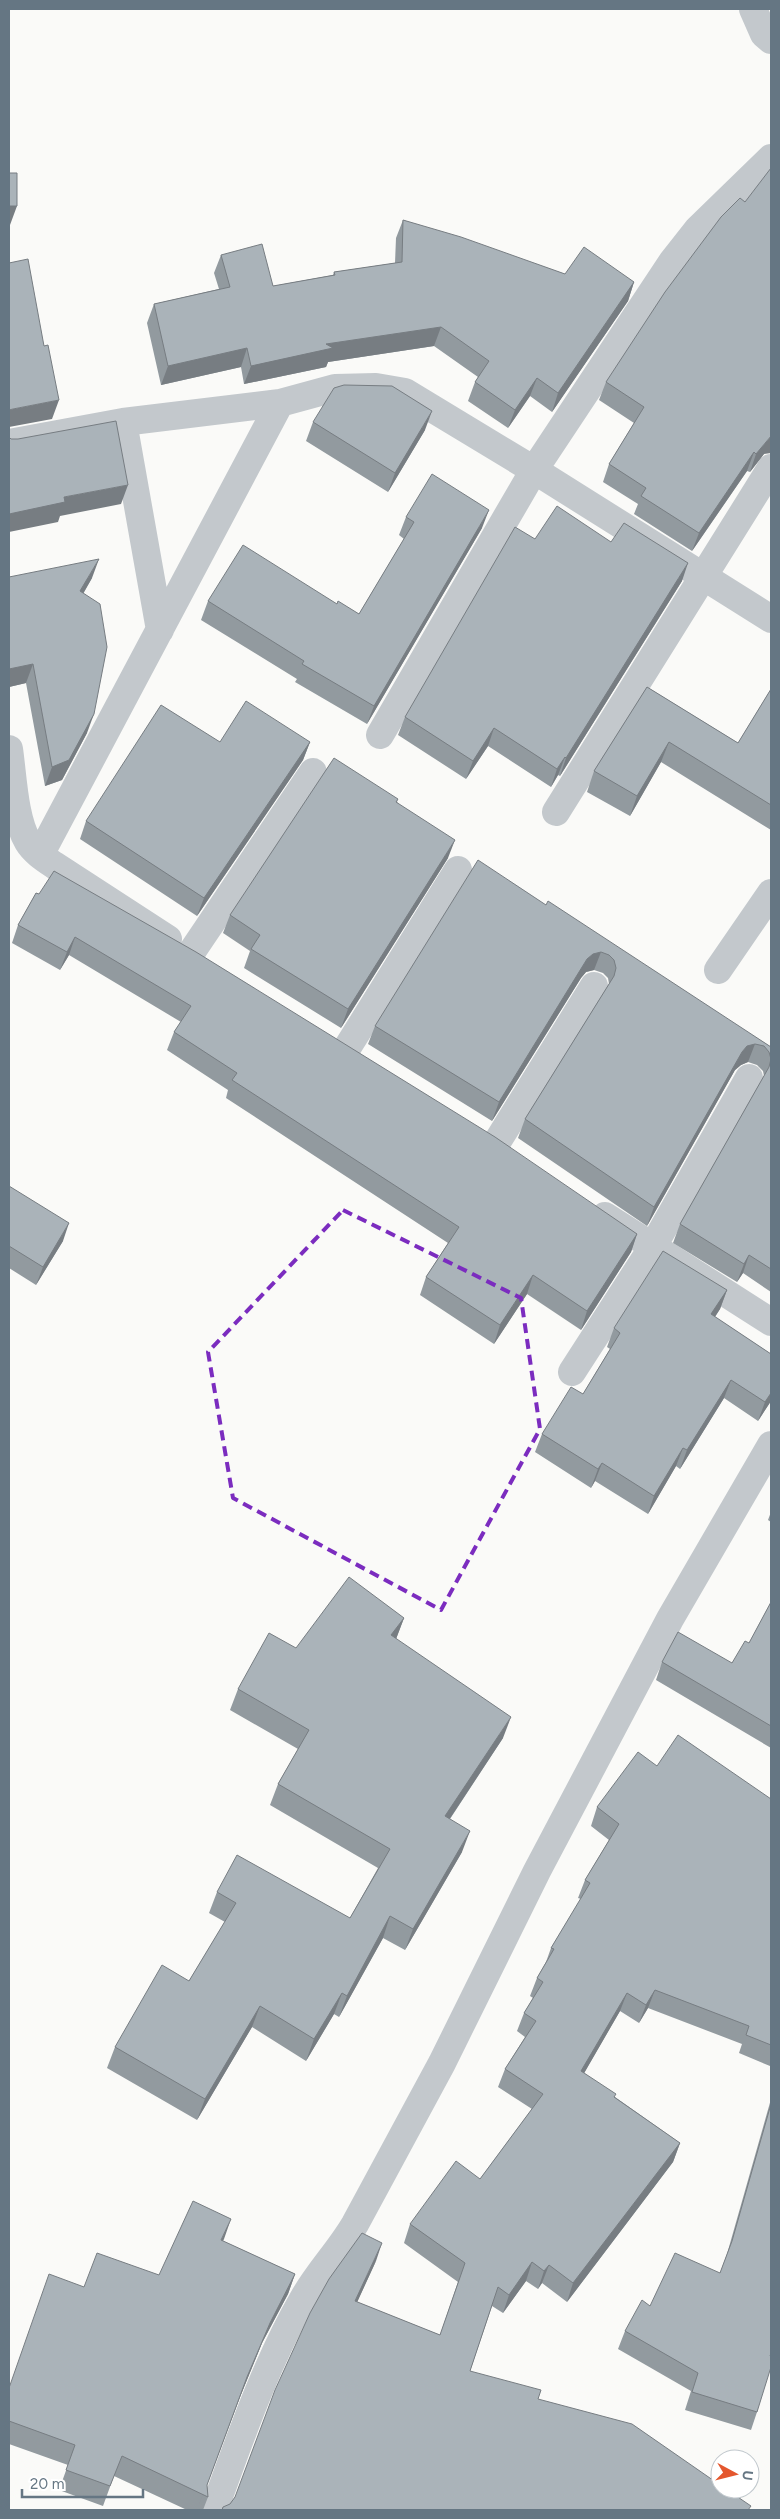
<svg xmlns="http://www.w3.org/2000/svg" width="780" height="2519" font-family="Figtree,sans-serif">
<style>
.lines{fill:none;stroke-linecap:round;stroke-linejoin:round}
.street{stroke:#c3c8cc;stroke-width:28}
.wall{fill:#929a9f}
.shaded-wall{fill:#777d82}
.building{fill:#aab3b9;stroke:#777d82}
.marked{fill:none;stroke:#7b2cbf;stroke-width:4;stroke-dasharray:10 6;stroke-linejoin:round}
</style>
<rect width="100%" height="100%" fill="#fafaf8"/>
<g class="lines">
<path class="street" d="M753,9l11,25 7,6
M123,422l37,208
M9,443l114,-21 157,-19 55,-15 41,-1 29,5 129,78 237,149
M380,735l154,-265 138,-208 26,-33 73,-71
M9,749c4,27 5,69 19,93 6,10 17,17 26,23l114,74
M556,812l215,-344
M40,855l240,-452
M191,953l122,-181
M718,970l53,-77
M347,1048l111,-178
M497,1142l97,-156
M605,1216l166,106
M572,1372l80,-124 97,-170
M214,2510c26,-71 51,-145 89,-211 15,-27 37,-49 52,-75l87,-161 95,-192 133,-252 101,-174"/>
</g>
<path class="wall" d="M745,202l19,252 -14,18 -3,-1 -55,80 -58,-37 4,-10 -35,-22 6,-18 25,-41 -35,-23 7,-18z
M403,220l162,54 69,8 -6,19 -76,111 -22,-16 -22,32 -40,-27 7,-19 3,-5 -44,-31 -106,16 -2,5 -82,17 -3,-17 -80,18 -14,-62 7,-19 65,-15 -5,-16 7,-18 52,31 60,-11 1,-3 61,-9 1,-25z
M313,422l112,8 -37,62 -82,-51z
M406,517l76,11 -115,196 -72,-42 2,-3 -96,-59 7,-19 129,3 22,10 45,-75 -5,-4z
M535,539l76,3 71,39 -122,195 -2,-1 -7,12 -63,-41 -22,33 -68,-44 7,-18z
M9,577l83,1 -9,16 4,139 -25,47 -17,6 -19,-103 -17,4z
M647,687l91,56 33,-54v141l-110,-68 -31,54 -43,-24 7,-21z
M220,742h90l-7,18 -106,156 -117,-77 6,-18z
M398,799l-1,3 51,56 -107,170 -97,-60 6,-17 -27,-18 7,-18z
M36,893l601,341 -6,18 -50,78 -54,-36 -33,50 -74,-49 6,-18 22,-34 -222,-145 2,-8 -61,-40 7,-18 7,-10 -112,-67 -9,15 -48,-27 6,-18z
M546,905l225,142v245l-28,-19 -6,9 -64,-39 7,-19 84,-148 -1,-5 -6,-6 -9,-3 -7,3 -6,5 -88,156 -129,-88 7,-19 84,-135 -1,-6 -5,-5 -9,-3 -8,2 -5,6 -89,143 -124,-77 7,-18z
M9,1186l54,55 -27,44 -27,-17z
M727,1290l-7,19 -5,8 56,37v47l-13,20 -34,-23 -44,71 -4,-3 -28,48 -53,-33 -4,7 -56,-36 7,-18 41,-40 27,-45 -3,-2 7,-19z
M771,1512v10l-3,-2z
M771,1602v146l-115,-68 6,-18 70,1 17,-20z
M404,1618l-8,21 107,99 -53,81 12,33 -57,98 -22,-12 -44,79 -5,-3 -28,47 -54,-34 -55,93 -90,-52 8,-21 74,-66 36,-59 -16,-9 8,-21 133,26 28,-50 -108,-63 8,-21 20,-35 -68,-39 8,-21 58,-41z
M657,1766l114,33v265l-1,2 -31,-13 3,-9 -94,-36 -9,15 -19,-12 -36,62 31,24 65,46 -7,19 -106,140 -25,-19 -4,6 -12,-8 -23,32 -11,-7 -22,65 68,28 -308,105 5,-7 141,-236 -19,41 83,33 18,-53 -54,-39 6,-19 70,-45 52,-70 -34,-22 7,-18 20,-32 -8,-6 7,-18 9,-15 -3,-2 7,-18 9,-16 5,-14 30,-49 -3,-1 7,-18 24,-40 -18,-14 6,-19z
M771,2099v254l-14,59 -6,18 -66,-20 6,-19 -73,-42 7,-18 25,-25 70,-33 7,-19z
M223,2241l72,33 -7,20 -26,49 -22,54 -33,88 1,12 -5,13h-16l-73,-34 -11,30 -44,-16 9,-25 -59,-21v-57l75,-100 75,-12z"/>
<path class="shaded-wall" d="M9,206h8l-7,19h-1z
M634,282l-6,19 -76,111 6,-19z
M441,327l-7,19 -106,16 -2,5 -82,17 7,-18 75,-22z
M247,348l-6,19 -80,18 7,-19z
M537,378l-7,18 -22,32 7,-18z
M59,400l-7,19 -43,8v-17l4,-1z
M432,411l-7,19 -37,62 7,-19z
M771,436v17l-7,1 -14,18 6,-18z
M754,452l-7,19 -55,80 7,-18z
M128,485l-7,19 -61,12 -2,6 -49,10v-18l55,-17z
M489,510l-7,18 -115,196 7,-18z
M99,559l-7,19 -19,33 7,-20z
M688,563l-6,18 -122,195 6,-18z
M33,664l-7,19 -17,4v-18z
M94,714l-7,19 -25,47 -17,6 7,-19z
M494,728l-6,18 -22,33 7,-18z
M310,742l-7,18 -106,156 7,-18z
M669,742l-8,20 -31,54 7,-20z
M565,757l-7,18 -7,12 6,-18z
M455,840l-7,18 -107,170 7,-19z
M75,937l-6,18 -9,15 7,-18z
M601,952l-7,18 -8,2 -5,6 -89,143 7,-19 88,-143 6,-5z
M755,1044l-7,18 -7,3 -6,5 -88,156 7,-19 88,-155 5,-6z
M69,1223l-6,18 -27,44 7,-18z
M637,1234l-6,18 -50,78 6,-19z
M749,1255l-6,18 -6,9 7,-18z
M533,1275l-6,19 -33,50 6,-19z
M727,1290l-7,19 -16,24 7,-19z
M731,1380l-7,18 -44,71 7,-19z
M771,1393v8l-13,20 7,-19z
M683,1448l-7,18 -28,48 6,-18z
M602,1463l-7,18 -4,7 7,-19z
M404,1618l-8,21 -5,-4z
M511,1717l-8,21 -66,100 8,-22z
M470,1831l-8,21 -57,98 8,-21z
M390,1916l-7,22 -44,79 8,-21z
M655,1990l-7,18 -9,15 7,-18z
M342,1993l-8,21 -28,47 8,-22z
M627,1993l-7,18 -45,78 6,-18z
M260,2006l-8,21 -55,93 8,-21z
M680,2143l-7,19 -106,140 6,-19z
M231,2219l-7,20 -10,21 7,-20z
M382,2243l-6,18 -27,59 6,-19z
M532,2262l-6,19 -23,32 6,-18z
M549,2265l-7,18 -4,6 6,-18z
M295,2274l-7,20 -26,49 -22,54 -41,108 48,-128 23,-54z"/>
<path class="building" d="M771,168v268l-15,18 -2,-2 -55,81 -58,-37 5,-8 -37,-24 35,-57 -38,-25 59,-90 56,-75 19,-19 5,4z
M9,173h8v33h-8z
M403,220l58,17 104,37 19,-27 50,35 -76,111 -21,-15 -22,32 -40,-28 14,-21 -48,-34 -115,17 7,4 -82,18 -4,-18 -79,18 -14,-62 76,-17 -9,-32 41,-11 11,42 62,-11 -1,-3 68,-10z
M28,259l16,87 4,-1 11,55 -46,9 -4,1v-147z
M344,385l48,1 40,25 -37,62 -82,-51 21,-34z
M116,421l12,64 -64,12 1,5 -56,12v-77l2,2h7z
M432,474l57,36 -115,196 -72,-42 2,-3 -96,-60 35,-56 94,59 1,-3 21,13 55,-92 -8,-5z
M557,506l54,36 13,-19 64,40 -122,195 -1,-1 -8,12 -63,-41 -21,33 -68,-44 110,-190 20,12z
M99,559l-19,32 20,13 7,43 -13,67 -25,46 -17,7 -19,-103 -24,5v-92z
M647,687l91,56 33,-54v116l-102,-63 -32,54 -43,-25z
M246,701l64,41 -106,156 -118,-77 75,-116 59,37z
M334,758l64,41 -2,3 59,38 -107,169 -97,-60 9,-14 -30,-20z
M478,860l68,45 2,-4 223,146v12l-2,-7 -5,-6 -9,-2 -8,2 -5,6 -88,155 -129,-88 89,-143 2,-8 -2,-8 -5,-5 -8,-3 -8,2 -6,5 -88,143 -124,-76z
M54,871l142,81 299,185 142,97 -50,77 -54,-36 -33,50 -74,-48 33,-50 -227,-147 5,-7 -63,-41 17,-26 -116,-69 -8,15 -49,-27 18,-32 3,1z
M771,1059v210l-22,-14 -5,9 -64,-40 89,-157z
M9,1186l60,37 -26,44 -34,-21z
M663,1251l64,39 -16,24 60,40v39l-6,9 -34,-22 -44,70 -4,-2 -29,48 -52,-33 -4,6 -56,-35 29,-47 12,7 37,-61 -6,-5z
M349,1577l55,41 -13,17 120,82 -66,99 25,15 -57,98 -23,-13 -43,80 -5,-3 -28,46 -54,-33 -55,93 -90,-52 47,-82 27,16 47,-78 -19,-11 20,-37 113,63 40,-69 -112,-65 31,-54 -71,-41 31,-56 27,15z
M771,1602v124l-109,-64 16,-30 54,31 13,-22 4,2z
M678,1735l93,64v246l-25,-10 3,-9 -94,-36 -9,15 -19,-12 -46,78 35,23 -2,3 66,46 -107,140 -24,-18 -5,6 -12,-9 -23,33 -11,-8 -28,84 71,19 -3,9 94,25 88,61v4h6l25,17 -3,4h-526l1,-3 7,-3 5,-7 40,-107 35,-77 19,-34 33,-46 20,10 -27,58 85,34 25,-72 -55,-39 46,-63 24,18 63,-85 -38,-25 31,-48 -12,-8 19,-31 -6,-4 17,-29 -3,-1 39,-65 -5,-3 34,-56 -22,-17 41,-55 19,14z
M771,2104v249l-1,3h1v11l-14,45 -65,-20 6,-19 -73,-42 17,-31 8,6 25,-53 45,20 12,-32z
M193,2201l38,18 -10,21 74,34 -25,49 -23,54 -40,108 1,12 -86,-41 -12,30 -44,-16 9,-25 -66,-24v-33l40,-114 35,13 13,-34 62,22z"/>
<path class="marked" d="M343,1210l178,88 19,131 -99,181 -208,-112 -25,-146z"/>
<rect width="780" height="2519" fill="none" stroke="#657683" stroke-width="20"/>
<g transform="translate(735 2474) rotate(97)"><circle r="24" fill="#ffffff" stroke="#c1c8cd"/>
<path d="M0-4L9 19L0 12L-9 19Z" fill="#e4572e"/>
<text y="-8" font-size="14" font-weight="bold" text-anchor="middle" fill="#657683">U</text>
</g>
<path d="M22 2489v8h121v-8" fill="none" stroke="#657683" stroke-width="2.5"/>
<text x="30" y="2489" font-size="15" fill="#657683" stroke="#ffffff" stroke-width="4" paint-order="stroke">20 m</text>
</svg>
